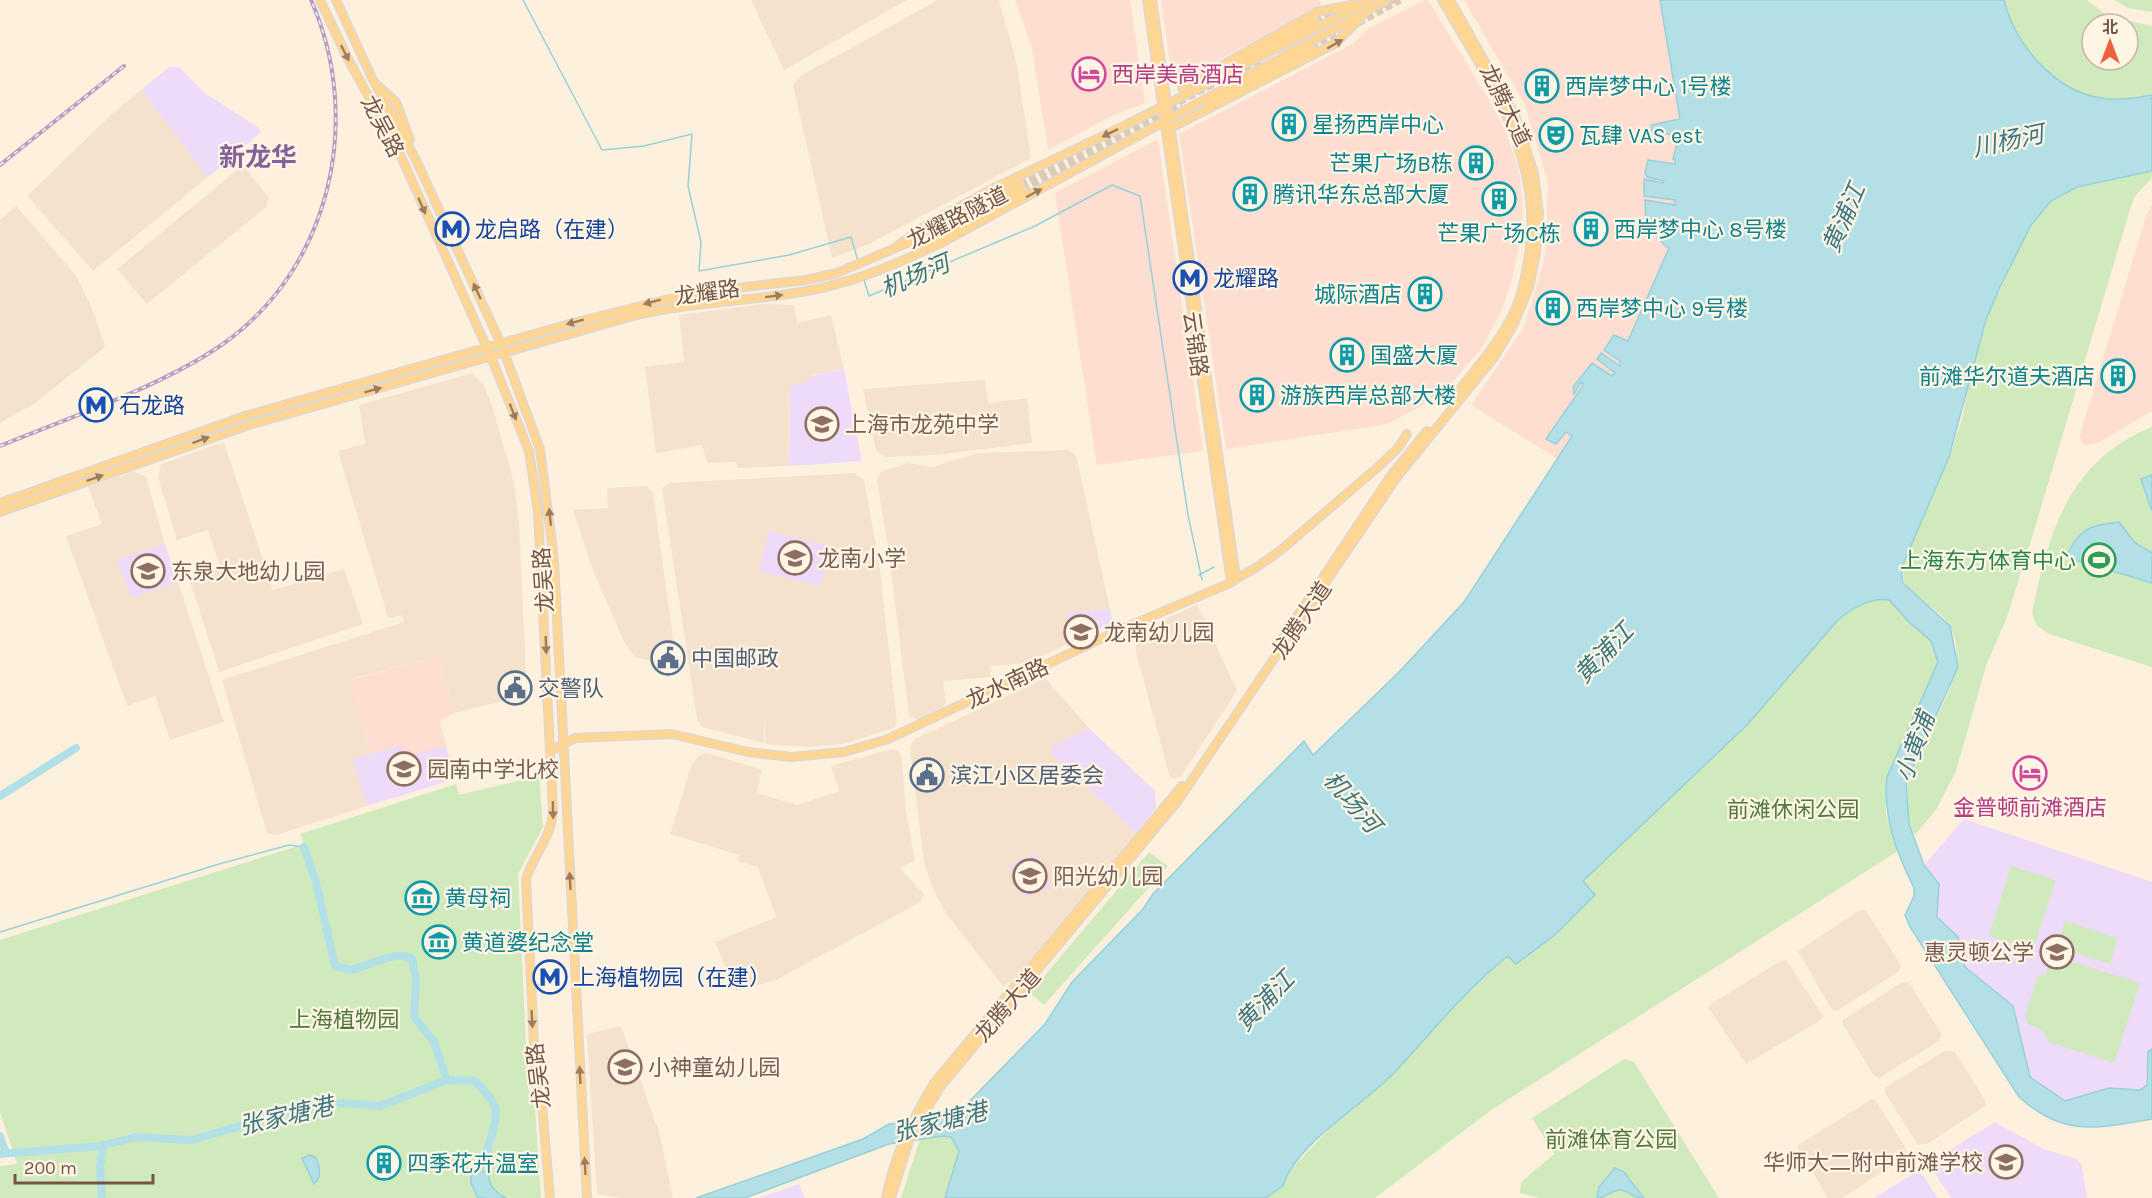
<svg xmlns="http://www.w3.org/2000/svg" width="2152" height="1198" font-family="Karla,'Noto Sans SC',sans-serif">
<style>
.residential{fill:#f5e2cc}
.commercial{fill:#feded1}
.education{fill:#eedbf9}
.green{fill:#d0eabd;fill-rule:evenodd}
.water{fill:#b3e0e7;stroke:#98d0d9;stroke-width:1.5}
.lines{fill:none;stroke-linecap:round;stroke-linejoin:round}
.stream{stroke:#98d0d9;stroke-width:1.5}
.river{stroke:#b3e0e7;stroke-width:8}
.major-tunnel{stroke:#dbcab8;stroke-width:7;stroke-dasharray:7 3.5;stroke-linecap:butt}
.major-casing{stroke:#ded6d3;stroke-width:10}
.major{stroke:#ffd693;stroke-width:7}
.rail-casing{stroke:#b39ec5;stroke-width:4}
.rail{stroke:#fff5e5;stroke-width:1.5;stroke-dasharray:4.5;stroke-linecap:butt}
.oneway{fill:#9e7c5d}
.labels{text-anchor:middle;stroke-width:4.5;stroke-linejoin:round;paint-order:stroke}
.hotel-label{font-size:22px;fill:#b23c85;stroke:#fff5e5;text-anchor:start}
.culture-label{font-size:22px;fill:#0d838f;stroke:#fff5e5;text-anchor:start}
.street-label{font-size:22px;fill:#745546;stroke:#fff5e5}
.transit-label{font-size:22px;fill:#164399;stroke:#fff5e5;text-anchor:start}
.education-label{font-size:22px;fill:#785e54;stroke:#fff5e5;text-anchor:start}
.leisure-label{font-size:22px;fill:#27864d;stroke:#fff5e5;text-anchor:end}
.service-label{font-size:22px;fill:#4e5e75;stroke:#fff5e5;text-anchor:start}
.park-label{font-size:22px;fill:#507a3d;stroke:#fff5e5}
.water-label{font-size:24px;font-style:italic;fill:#3c7782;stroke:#fff5e5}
.quarter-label{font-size:26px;font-weight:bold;fill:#846198;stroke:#fff5e5}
</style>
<rect width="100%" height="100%" fill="#fdf1de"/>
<path class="residential" d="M751,0h156l-123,70z
M938,0h61l18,65 14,93 -164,87 -35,13 -39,-173 9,-10z
M141,90l67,87 -115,94 -66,-75 85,-82z
M243,165l26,33 -3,9 -119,97 -30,-35z
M16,206l60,69 18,38 11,34 -70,56 -35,20v-203z
M763,304l31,1 3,18 34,-8 13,54 -33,6 -1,6 -20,5 -1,80 -52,2 -1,-6 -29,1 -5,-18 -46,8 -11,-86 39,-5 -5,-47z
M473,373l11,13 9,22 21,75 5,39 8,173 -72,18 -17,-57 -87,23 19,75 -17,5 14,47 -91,29 -9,-2 -45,-153 182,-58 -2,-7 -14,3 -50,-167 27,-7 -6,-39z
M985,380l3,23 39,-5 5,45 -97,12 -50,2 -9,-7 -13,-61z
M224,442l49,148 71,-21 19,55 -144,48 -30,-94 31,-12 -12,-36 -31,10 -19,-62 3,-14z
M1069,450l7,5 34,154 -44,4 7,28 -45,22 -38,3 1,11 -48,4 3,22 -7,7 -21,10 -9,-4 -21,-169 -11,-66 3,-9 28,-9 24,4 46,-14z
M134,471l12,6 19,67 -47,16 13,38 47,-16 46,140 -54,18 -15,-44 -28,10 -61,-170 36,-12 -14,-37z
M855,473l9,7 15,82 18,160 -3,6 -51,16 -37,3 -40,-3 -2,-27v26l-62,-16 -5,-8 -35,-231 7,-5z
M647,486l6,7 23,166 -25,2 -16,-4 -11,-15 -32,-74 -19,-58 35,-2 -1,-20z
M1197,604l40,87 -56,85 -7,3 -4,-1 -34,-126v-13l7,-9z
M1045,678l44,50 -36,18 -2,7 85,80 -123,147 -10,6 -56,-71 -11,-19 -12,-33 -14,-115 5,-9z
M892,749l7,3 3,7 4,52 9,50 -15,7 24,26 -3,8 -145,78 -40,11 -21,-49 61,-25 -18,-50 -21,-6 2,-6 -69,-21 21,-68 7,-10 9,-3 55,17 -5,23 40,12 42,-14 -8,-25z
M1862,909l5,3 34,53 -2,6 -62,40 -5,-1 -34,-59z
M1786,960l37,56 -2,4 -75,44 -38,-57 4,-4 69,-42z
M1909,982l33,53 -3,6 -60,37 -5,-2 -31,-51v-5l58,-37z
M621,1026l39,109 13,63h-52l-24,-4 -10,-160z
M1946,1050l9,2 30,48v6l-58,38 -9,1 -33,-52v-5z
M1872,1099l3,1 29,45 3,11 -65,42h-14l-31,-52z"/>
<path class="commercial" d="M1015,0h115l15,103 -29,11 -68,36 -16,-102z
M1161,0h158l2,5 -143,77 -6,-5z
M1425,0h3l61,100 16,30 14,39 4,43 -3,30 -8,37 -11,33 -18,34 -32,38 -31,23 -33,17 -161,25 -47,-315 175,-91 15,-15z
M1464,0h203l21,124 -9,120 -47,106 -66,114 -95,-59 53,-78 21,-70 3,-74 -23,-78z
M1158,139l45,312 -106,14 -42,-272z
M2152,205v206l-54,32 -12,2 -4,-2 -2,-8 67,-222z
M438,656l17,57 -15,8 6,25 -42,11 -3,-12 -31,9 -20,-74z"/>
<path class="education" d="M170,66l10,2 25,25 54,35 2,4 -53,45 -67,-87z
M844,369l18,92 -73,5 1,-80 19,-5 1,-5z
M769,531l62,15 -10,40 -62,-15z
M165,544l13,38 -47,16 -14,-38z
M1110,609l2,10 -2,5 -37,17 -7,-28z
M1089,728l66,63 1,17 -20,25 -85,-80 1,-7z
M401,745l4,11 41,-10 9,33 -88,27 -15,-47z
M1964,819l188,63v167l-4,3 -3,37 -36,-1 -44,13 -35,-24 -17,-71 -48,-39 -7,-30 -21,-20 -13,-52z
M1036,853l15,33 -27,12 -15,-33z
M629,1052l4,24 -12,1v-6h-3l-1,-18z
M1995,1122l49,27 33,10 5,7 5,32h-136l-21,-32 5,-7z
M1915,1173l8,2 15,23h-64z
M799,1184l6,14h-46z"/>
<path class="green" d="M2004,0h83l21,16 44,10v69c-17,3 -34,6 -51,3 -47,-7 -86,-54 -97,-98zM2092,24h36v36h-36z
M2114,0h38v12l-24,-4z
M2152,171v7l-16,17 -5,11 -97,325 -28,89 -19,43 -31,108 -20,39 -21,25c-44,-66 70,-140 35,-209 -9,-16 -33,-26 -45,-40l-3,-17 50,-120 10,-30 8,-42 20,-67 41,-86 21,-23 25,-13z
M2152,427v240l-103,-33 -13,-9 -4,-12c16,-80 37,-153 120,-186z
M1876,599l13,1 20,22 22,19 7,21 -51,115 -1,37 12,37 -408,260 -115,87h-127l42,-28 49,-51 55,-45 58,-68 56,-50 8,8 67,-83 165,-157 89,-103 16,-12z
M539,771l4,56 -25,47 10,213 7,21 6,90h-541v-32l17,-2 -17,-52v-172l304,-96 -4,-10 156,-50 3,11 71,-17z
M1149,852l19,14 -124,139 -14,-12z
M2011,866l45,14 -23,70 -44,-14z
M2065,921l52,17 -7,26 -53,-17z
M2051,955l89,28 -26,80 -66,-21 -5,-12 -15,-6 -3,-8 13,-41 7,1z
M1624,1059l10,3 85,136h-180l-19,-5 1,-11 33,-28 -22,-36z
M943,1136l8,1 8,14 -14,47h-44l19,-59z"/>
<path class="water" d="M1660,0h344c11,44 50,91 97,98 17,3 34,0 51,-3v76l-75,16 -26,14 -20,24 -32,64 -13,31 -37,137 -48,112 2,14 47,43 8,41 -52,115 3,42 15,41 15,19 -2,33 21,20 7,30 48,39 17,71 35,24 44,-13 31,2 7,-5 1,-33 4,-3v70c-55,9 -88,19 -133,-22l-109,-170 -5,-12 9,-19v-8c-18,-36 -31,-71 -27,-111l51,-115 -7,-21 -22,-19 -20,-22c-18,-3 -39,9 -52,21l-89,103 -165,157 12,14 -40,40 -39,29 -8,-8c-43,34 -76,76 -113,116 -29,31 -101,73 -112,114l-18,12h-320l14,-47 -8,-14 -8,-1 -54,8 -144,54h-49l167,-59 26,-15 67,-9 89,-91 27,-42 71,-73 10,-15 151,-153 9,14 85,-82 66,-71 108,-166 -6,-4 -10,12 -10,-5 38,-55 -3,-2 -7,12 -1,-7 19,-24 20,13 3,-3 -18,-14 4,-6 19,13v-5l-16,-11 10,-15 14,6 41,-93c-10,-5 -12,-16 -23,-21l-1,-27 30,5v-5l-31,-4v-17l19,4 1,-2 -17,-4 -2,-4 3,-13 27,4v-4l-2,-1 6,-23 -27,-5 -1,-6 29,-6z
M2152,475v36l-11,-32z
M2119,522l15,20 18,11v30l-86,-26c13,-28 23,-32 53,-35z
M310,1155l6,3c4,8 6,20 -2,26l-12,-26z
M1615,1168l9,4 20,26c-14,0 -13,-7 -23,-8 -10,-1 -14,8 -24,8l2,-11z
M488,1171c1,14 5,20 18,27h-28l-7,-15v-10z"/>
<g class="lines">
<path class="stream" d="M523,0l79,150 42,-4 48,-12 -4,52 13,56 -2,29 90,-16 62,-18 7,24
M864,280l5,16 166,-70 77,-41 28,11 48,319 14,65
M1199,575l15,-8
M0,932l219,-68 70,-19 15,2"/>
<path class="river" d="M0,796l76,-48
M304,847l12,35 19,84c6,1 14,5 19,3 20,-5 38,-18 58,-11l4,23 -2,36 20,25 13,38
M0,1136l6,17
M0,1154l101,-8 35,-9 56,3 113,-33 36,-4 39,3 67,-26 28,1c7,8 17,16 20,26 5,14 -12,53 -18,68l7,17 9,6
M102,1198l-2,-31 3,-22"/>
<path class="major-tunnel" d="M1380,6l13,-6
M1315,21l47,-21
M1312,49l88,-49
M1020,184l242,-125
M1023,190l160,-83"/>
<g class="major-casing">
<path id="major" d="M320,0l28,59 51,93 92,205 38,94 9,61 15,298c-1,27 -19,44 -27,69l10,207 6,18 8,94
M336,0l36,78 44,82 85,184 39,105 14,111 33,638
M1147,0l84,582
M1152,0l84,577
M1442,0c45,78 99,153 88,248 -3,21 -7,44 -15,62 -14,30 -35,54 -55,79
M1238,62l77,-41
M377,85l19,17 14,38
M1182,88l135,-76 38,-8
M1208,104l104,-55
M1171,128l165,-85 31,-32 19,-11
M929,244l94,-54
M897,246l31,-22 68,-37 132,-63 243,-124
M0,503l245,-87 328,-93 120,-30 113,-13 31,-7 84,-36 99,-53
M0,512l249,-87 384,-109c55,-14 112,-14 168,-24 50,-8 96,-28 142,-50l424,-231
M1278,645l114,-171 35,-43
M550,751l25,-13 97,-4 76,18 43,5 53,-5 44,-13 236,-111 104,-44 32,-19 21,-15 97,-83 20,-19 9,-14
M886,1198c8,-42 26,-78 48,-115l248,-297
M891,1198l20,-63 30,-49 236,-284 220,-325 98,-121 18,-30 16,-38 7,-34 3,-41 -5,-40 -19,-58 -65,-115"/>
</g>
<use href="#major" class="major"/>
<g class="rail-casing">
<path id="rail" d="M0,165l124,-99
M0,446c70,-29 158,-58 220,-100 111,-76 144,-226 91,-346"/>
</g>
<use href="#rail" class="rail"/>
</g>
<defs><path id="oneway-solid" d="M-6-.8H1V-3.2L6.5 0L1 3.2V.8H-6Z" transform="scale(1.5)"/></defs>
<g class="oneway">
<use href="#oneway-solid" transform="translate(1335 44) rotate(-30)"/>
<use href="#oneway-solid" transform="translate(345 53) rotate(63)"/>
<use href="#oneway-solid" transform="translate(1110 133) rotate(154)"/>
<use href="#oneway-solid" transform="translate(1034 193) rotate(-28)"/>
<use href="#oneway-solid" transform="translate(422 206) rotate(66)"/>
<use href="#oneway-solid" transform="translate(477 291) rotate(-115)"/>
<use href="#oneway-solid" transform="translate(774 296) rotate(-7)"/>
<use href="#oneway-solid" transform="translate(652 302) rotate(165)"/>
<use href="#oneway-solid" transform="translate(575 322) rotate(165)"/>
<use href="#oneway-solid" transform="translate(373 390) rotate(-15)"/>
<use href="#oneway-solid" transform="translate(513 412) rotate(68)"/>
<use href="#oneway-solid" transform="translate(201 440) rotate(-20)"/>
<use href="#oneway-solid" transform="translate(95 478) rotate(-19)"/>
<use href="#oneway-solid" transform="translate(550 517) rotate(-96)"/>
<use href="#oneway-solid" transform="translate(546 645) rotate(88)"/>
<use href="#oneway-solid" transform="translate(553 810) rotate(89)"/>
<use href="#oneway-solid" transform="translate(570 881) rotate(-93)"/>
<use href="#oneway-solid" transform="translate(532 1019) rotate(87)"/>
<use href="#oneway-solid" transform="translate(580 1075) rotate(-93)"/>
<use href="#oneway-solid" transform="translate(585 1166) rotate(-93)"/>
</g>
<defs>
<g id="hotel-ring" transform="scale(1.725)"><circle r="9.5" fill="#fff5e5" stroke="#d1479c" stroke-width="1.5"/><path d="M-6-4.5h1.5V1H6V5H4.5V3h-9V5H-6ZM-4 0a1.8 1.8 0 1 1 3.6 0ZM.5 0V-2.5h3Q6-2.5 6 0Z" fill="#d1479c"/></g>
<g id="building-ring" transform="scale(1.725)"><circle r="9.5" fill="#fff5e5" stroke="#0f9aa8" stroke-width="1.5"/><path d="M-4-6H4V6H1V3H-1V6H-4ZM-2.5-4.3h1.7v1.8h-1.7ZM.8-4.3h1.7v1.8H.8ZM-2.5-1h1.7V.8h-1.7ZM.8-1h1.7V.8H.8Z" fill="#0f9aa8"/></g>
<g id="theatre-ring" transform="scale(1.725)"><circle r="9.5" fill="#fff5e5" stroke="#0f9aa8" stroke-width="1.5"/><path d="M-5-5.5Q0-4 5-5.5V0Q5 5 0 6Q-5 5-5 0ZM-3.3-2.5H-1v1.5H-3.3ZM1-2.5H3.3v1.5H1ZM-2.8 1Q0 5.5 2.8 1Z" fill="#0f9aa8"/></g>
<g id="metro-ring" transform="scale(1.725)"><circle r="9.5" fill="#fff5e5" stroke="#1a4fb4" stroke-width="1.5"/><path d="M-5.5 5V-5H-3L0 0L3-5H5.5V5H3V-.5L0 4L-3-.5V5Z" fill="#1a4fb4"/></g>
<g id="school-ring" transform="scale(1.725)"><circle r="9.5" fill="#fff5e5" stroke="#8d6e63" stroke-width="1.5"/><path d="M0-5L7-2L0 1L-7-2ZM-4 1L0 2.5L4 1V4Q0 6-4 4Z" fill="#8d6e63"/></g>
<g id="stadium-ring" transform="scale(1.725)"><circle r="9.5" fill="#fff5e5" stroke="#2e9e5b" stroke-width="1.5"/><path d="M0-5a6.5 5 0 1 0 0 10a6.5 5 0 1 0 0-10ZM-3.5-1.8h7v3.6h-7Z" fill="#2e9e5b"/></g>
<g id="civic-ring" transform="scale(1.725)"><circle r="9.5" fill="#fff5e5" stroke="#5c6f8a" stroke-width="1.5"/><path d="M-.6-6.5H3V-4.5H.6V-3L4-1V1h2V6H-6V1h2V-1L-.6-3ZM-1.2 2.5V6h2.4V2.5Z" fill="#5c6f8a"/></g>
<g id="museum-ring" transform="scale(1.725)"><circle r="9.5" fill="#fff5e5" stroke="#0f9aa8" stroke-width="1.5"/><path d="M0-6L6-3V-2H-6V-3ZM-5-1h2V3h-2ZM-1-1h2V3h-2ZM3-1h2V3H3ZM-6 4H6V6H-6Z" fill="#0f9aa8"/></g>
</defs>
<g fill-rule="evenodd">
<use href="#hotel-ring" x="1089" y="74"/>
<use href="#building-ring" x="1542" y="86"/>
<use href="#building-ring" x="1289" y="124"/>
<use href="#theatre-ring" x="1556" y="135"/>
<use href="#building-ring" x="1476" y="163"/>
<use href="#building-ring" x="1250" y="194"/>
<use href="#building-ring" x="1499" y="199"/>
<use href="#metro-ring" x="452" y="229"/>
<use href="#building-ring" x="1591" y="229"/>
<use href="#metro-ring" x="1190" y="278"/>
<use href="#building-ring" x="1425" y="294"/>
<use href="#building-ring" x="1553" y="308"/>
<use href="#building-ring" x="1347" y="355"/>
<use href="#building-ring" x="2118" y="376"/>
<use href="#building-ring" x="1257" y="395"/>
<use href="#metro-ring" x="96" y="405"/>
<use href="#school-ring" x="822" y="424"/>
<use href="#school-ring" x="795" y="558"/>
<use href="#stadium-ring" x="2099" y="560"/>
<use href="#school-ring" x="148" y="571"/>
<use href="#school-ring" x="1081" y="632"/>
<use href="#civic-ring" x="668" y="658"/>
<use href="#civic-ring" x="515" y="688"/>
<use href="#school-ring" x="404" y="769"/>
<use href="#hotel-ring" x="2030" y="773"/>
<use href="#civic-ring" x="927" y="775"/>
<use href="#school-ring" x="1030" y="876"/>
<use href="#museum-ring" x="422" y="898"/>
<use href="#museum-ring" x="439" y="942"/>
<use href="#school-ring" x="2057" y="952"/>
<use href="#metro-ring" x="550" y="977"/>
<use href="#school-ring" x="625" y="1067"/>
<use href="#school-ring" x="2006" y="1162"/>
<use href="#building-ring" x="384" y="1163"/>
</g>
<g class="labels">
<g class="hotel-label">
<text x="1112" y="82">西岸美高酒店</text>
<text x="2030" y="815" text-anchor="middle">金普顿前滩酒店</text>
</g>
<g class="culture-label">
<text x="1565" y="94">西岸梦中心 1号楼</text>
<text x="1312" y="132">星扬西岸中心</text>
<text x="1579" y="143">瓦肆 VAS est</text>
<text x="1453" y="171" text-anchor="end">芒果广场B栋</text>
<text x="1273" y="202">腾讯华东总部大厦</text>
<text x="1614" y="237">西岸梦中心 8号楼</text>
<text x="1499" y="241" text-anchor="middle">芒果广场C栋</text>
<text x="1402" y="302" text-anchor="end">城际酒店</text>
<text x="1576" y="316">西岸梦中心 9号楼</text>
<text x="1370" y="363">国盛大厦</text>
<text x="2095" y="384" text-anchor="end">前滩华尔道夫酒店</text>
<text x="1280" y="403">游族西岸总部大楼</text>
<text x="445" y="906">黄母祠</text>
<text x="462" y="950">黄道婆纪念堂</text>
<text x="407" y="1171">四季花卉温室</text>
</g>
<g class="street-label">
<text transform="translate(1506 105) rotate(64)" y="8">龙腾大道</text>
<text transform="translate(383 126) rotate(62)" y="8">龙吴路</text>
<text transform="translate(957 217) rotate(-27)" y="8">龙耀路隧道</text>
<text transform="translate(707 292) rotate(-8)" y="8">龙耀路</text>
<text transform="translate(1196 344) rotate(82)" y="8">云锦路</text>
<text transform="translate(543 580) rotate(-94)" y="8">龙吴路</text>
<text transform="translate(1301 620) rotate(-56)" y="8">龙腾大道</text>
<text transform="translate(1007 683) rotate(-25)" y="8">龙水南路</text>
<text transform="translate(1007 1005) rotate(-49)" y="8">龙腾大道</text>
<text transform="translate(538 1076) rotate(-97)" y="8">龙吴路</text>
</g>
<g class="transit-label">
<text x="475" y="237">龙启路（在建）</text>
<text x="1213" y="286">龙耀路</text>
<text x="119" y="413">石龙路</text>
<text x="573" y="985">上海植物园（在建）</text>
</g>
<g class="education-label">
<text x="845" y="432">上海市龙苑中学</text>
<text x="818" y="566">龙南小学</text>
<text x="171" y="579">东泉大地幼儿园</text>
<text x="1104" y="640">龙南幼儿园</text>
<text x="427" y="777">园南中学北校</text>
<text x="1053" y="884">阳光幼儿园</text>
<text x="2034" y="960" text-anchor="end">惠灵顿公学</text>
<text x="648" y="1075">小神童幼儿园</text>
<text x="1983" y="1170" text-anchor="end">华师大二附中前滩学校</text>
</g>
<g class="leisure-label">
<text x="2076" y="568">上海东方体育中心</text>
</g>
<g class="service-label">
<text x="691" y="666">中国邮政</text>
<text x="538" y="696">交警队</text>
<text x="950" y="783">滨江小区居委会</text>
</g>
<g class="park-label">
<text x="1793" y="817">前滩休闲公园</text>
<text x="344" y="1027">上海植物园</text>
<text x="1611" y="1147">前滩体育公园</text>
</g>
<g class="water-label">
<text transform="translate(2008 141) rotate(-12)" y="8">川杨河</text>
<text transform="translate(1844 218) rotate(-67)" y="8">黄浦江</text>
<text transform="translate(915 276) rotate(-23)" y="8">机场河</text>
<text transform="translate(1604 653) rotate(-46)" y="8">黄浦江</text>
<text transform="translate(1915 747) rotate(-70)" y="8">小黄浦</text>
<text transform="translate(1352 802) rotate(49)" y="8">机场河</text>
<text transform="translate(1265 1001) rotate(-46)" y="8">黄浦江</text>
<text transform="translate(286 1116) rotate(-13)" y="8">张家塘港</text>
<text transform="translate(940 1122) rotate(-14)" y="8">张家塘港</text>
</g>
<g class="quarter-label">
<text x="258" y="166">新龙华</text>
</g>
</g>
<g transform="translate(2110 42)"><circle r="28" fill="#fff5e5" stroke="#c7b5a5" stroke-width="1.5"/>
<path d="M0-4.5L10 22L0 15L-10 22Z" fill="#ed623d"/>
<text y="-9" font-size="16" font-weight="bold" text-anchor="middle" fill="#745546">北</text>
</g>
<path d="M15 1174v9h138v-9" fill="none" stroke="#745546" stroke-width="3"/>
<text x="24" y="1174" font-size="18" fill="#745546" stroke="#fff5e5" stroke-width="4.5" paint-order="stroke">200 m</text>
</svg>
